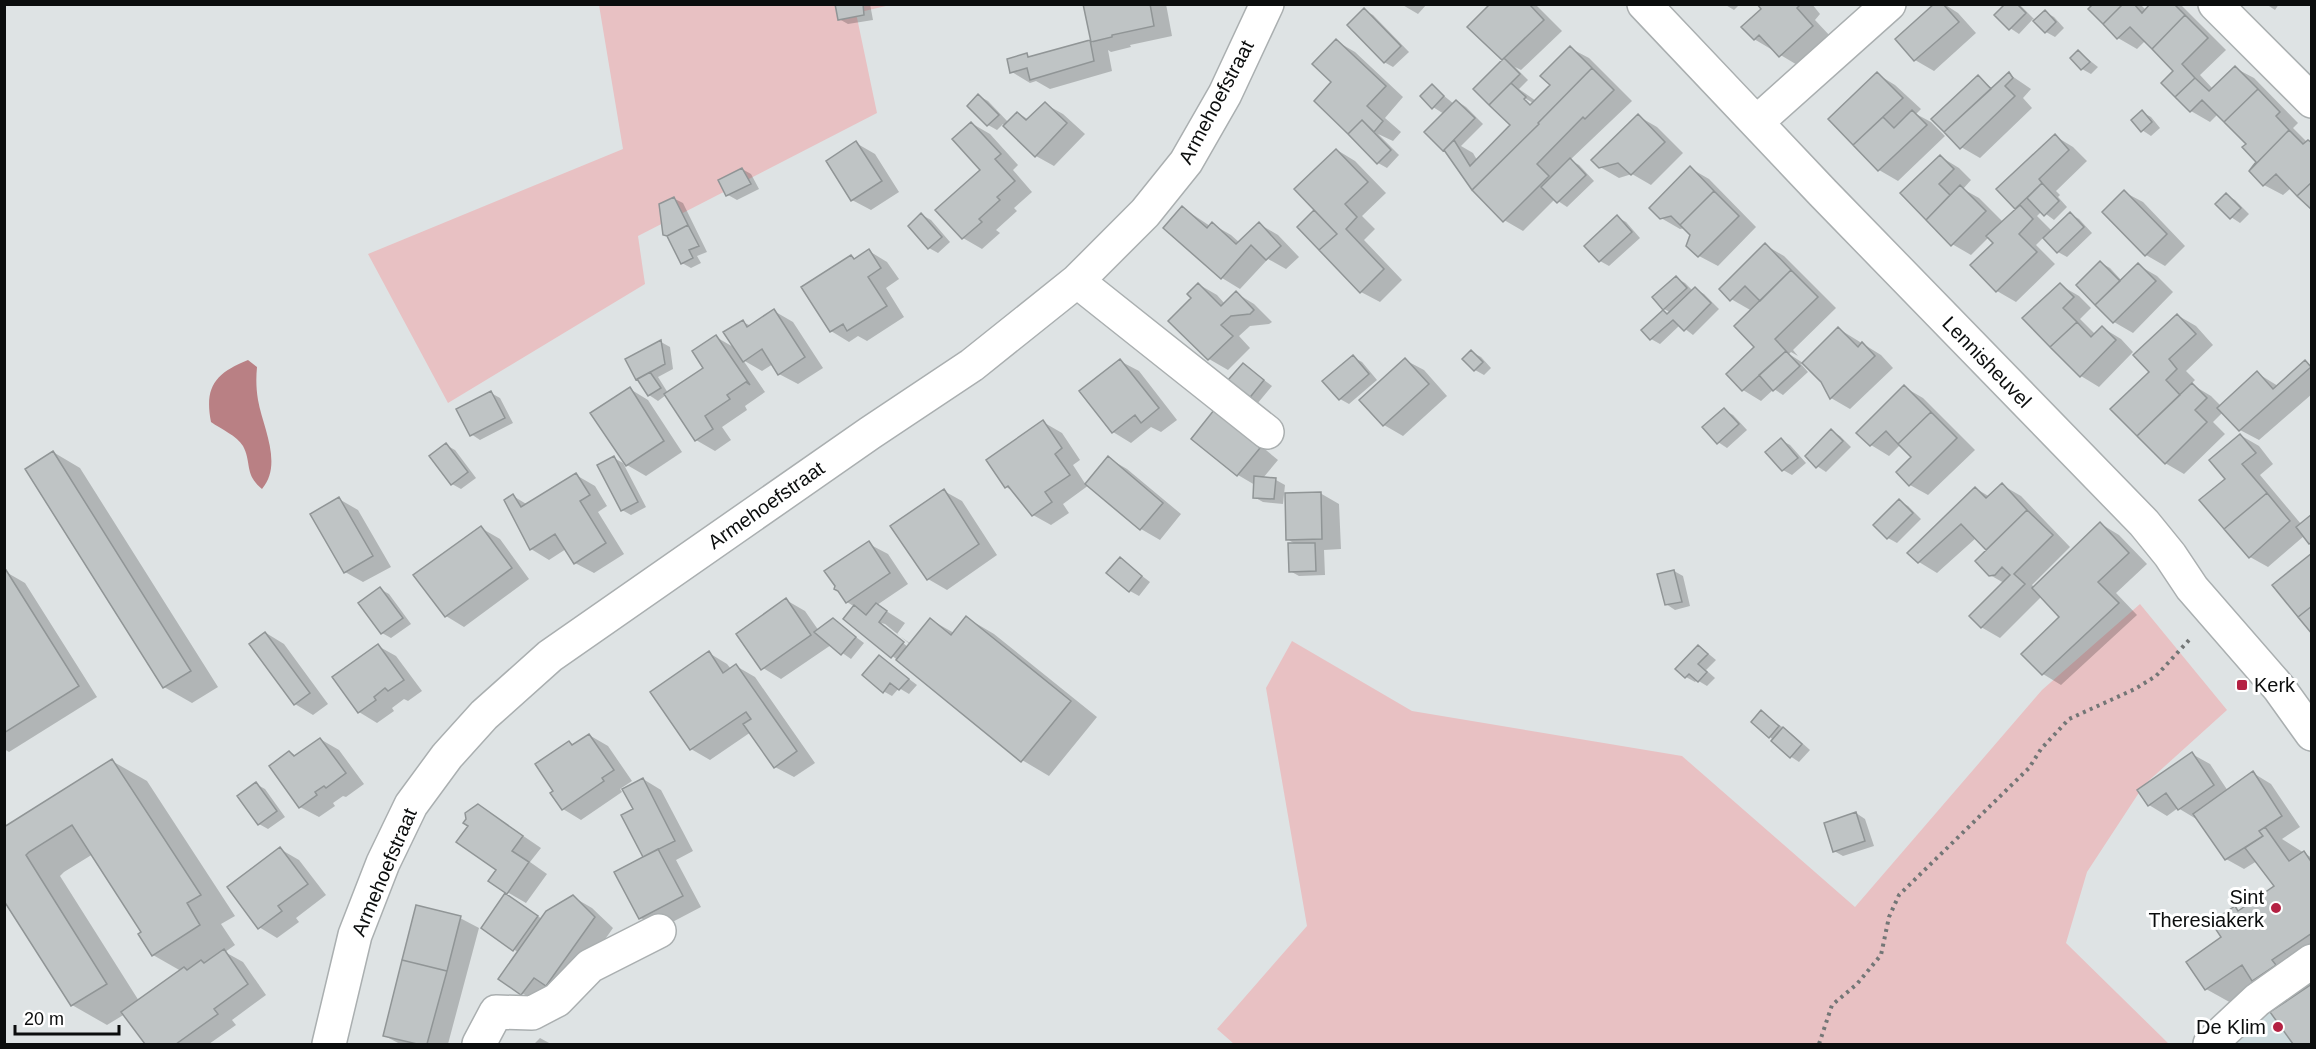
<svg xmlns="http://www.w3.org/2000/svg" width="2316" height="1049" font-family="Arial,sans-serif">
<style>
.built{fill:#ccdadd}
.green{fill:#e8c1c3}
.water{fill:#b98084}
.shadow{fill:#0003;fill-rule:evenodd}
.building{fill:#bfc4c5;stroke:#909596;stroke-width:1.5}
.lines{fill:none;stroke-linecap:round;stroke-linejoin:round}
.minor-casing{stroke:#aaafb0;stroke-width:36}
.path{stroke:#737676;stroke-width:4;stroke-dasharray:3 4.5;stroke-linecap:butt}
.minor{stroke:#fff;stroke-width:33}
.poi-dot{fill:#b42143;stroke:#fff;stroke-width:2}
.labels{text-anchor:middle;stroke-width:6;stroke-linejoin:round;paint-order:stroke}
.street-label{font-size:20px;fill:#0b0d0d;stroke:#fff}
.poi-label{font-size:20px;fill:#0b0d0d;stroke:#fff;text-anchor:end}
</style>
<rect width="100%" height="100%" fill="#dee3e4"/>
<path class="built" d="M2311,977v67h-86z"/>
<path class="green" d="M599,5h291l-34,8 21,100 -239,123 7,48 -197,119 -80,-149 255,-105z
M2140,604l87,106 -83,75 -57,87 -21,71 103,101h-935l-17,-15 90,-103 -41,-238 26,-47 120,70 270,45 173,151 187,-217z"/>
<path class="water" d="M248,360l9,7c-1,11 -1,21 1,33 5,28 25,64 4,89 -18,-15 -10,-26 -19,-43 -6,-10 -22,-17 -32,-24 -7,-36 5,-49 37,-62z"/>
<path class="shadow" d="M836,4h34l3,16 -25,4 -9,-5z
M1084,4h82l6,32 -42,9 1,2 -20,5 -3,-2 4,21 -62,18 -14,-8 -6,2 -18,-11 14,-17 5,3 58,-17 4,2z
M1401,4h26l-9,10z
M1492,4h43l27,27 -41,39 -6,-3 13,13 -9,9 17,12 16,-16 18,-37 19,10 43,43 -62,59 9,5 15,16 -27,26 -12,-8 -32,32 -19,-11 -60,-70v-36l-11,-7 -1,-21 22,18 3,-3 9,6 17,17 -22,22 12,7 4,7 35,-35 -37,-36 29,-29zM1519,95l14,8 -2,2 -13,-8z
M1724,4h16l-6,6z
M1759,4h53l8,10 -5,6 16,17 -32,29 -45,-27 9,-30z
M1937,4h7l14,9 18,20 -42,38 -19,-11 -18,-21z
M2007,4h12l16,16 10,-8 9,5 10,11 -9,9 -9,-5 -13,-13 -14,15 -9,-6z
M2095,4h45l6,6 6,-6 29,1 45,45 -26,25 13,14 22,-21 19,10 44,45 -5,5 14,14 -16,46 -8,7 -19,-10 -6,-23 -10,-18 -30,-30 -8,8 -19,-11 -28,-28 12,-12 -30,-30 -8,8 -19,-11 -28,-29z
M2266,4h13l-4,6z
M1364,10l9,5 36,37 -16,15 -9,-5z
M1336,41l19,11 48,45 -18,21 16,14 -8,9 -15,-7 21,21 -12,13 -9,-5 -29,-30z
M2079,52l19,15 -7,7 -9,-5z
M1877,74l18,11 26,24 -5,5 15,8 14,14 -47,45 -19,-11 -49,-50z
M2009,74l22,15 -8,9 9,10 -52,50 -19,-11 17,-70 15,12z
M979,96l9,5 21,22 9,-10 11,7 16,-16 18,10 22,20 -31,32 -18,-10 -33,-32 -6,6 -9,-5z
M2142,112l9,5 9,11 -9,8 -9,-6z
M1638,116l19,11 26,26 -32,32 -19,-11 -13,4 -19,-11z
M971,123l19,11 28,31 -5,5 19,22 -18,16 3,3 -21,19 4,3 -18,16 -19,-11 -26,-28 45,-40z
M2055,136l18,11 14,14 -31,30 4,4 -2,2 9,10 -13,13 -12,-9 -5,5 15,15 18,-17 9,5 13,14 -25,24 -9,-5 -14,-15 -8,8 19,19 -39,38 -19,-11 -25,-26 23,-22 -6,-6 -18,18 -19,-11 -50,-51 39,-36 18,11 12,12 -8,9 16,9 24,24 14,-14 -18,-19z
M856,143l19,11 24,38 -28,18 -19,-10z
M1337,150l18,11 31,32 -24,23 13,13 -11,11 38,40 -22,22 -19,-10 -47,-80 6,2z
M1690,168l19,11 47,48 -38,39 -19,-10 -7,-22 -7,-6 -5,1 -19,-11z
M742,169l9,5 8,15 -22,11 -9,-5z
M2124,192l19,10 42,44 -20,20 -19,-11 -42,-43z
M2226,195l9,5 14,14 -9,9 -9,-6z
M673,198l10,5 24,49 -10,4 4,7 -10,5 -9,-5z
M1183,208l27,18 2,-2 19,11 9,8 19,-19 19,11 21,22 -13,12 -18,-10 -28,30 -18,-11z
M922,215l9,5 19,22 -12,11 -9,-5z
M1617,217l9,5 14,16 -31,28 -9,-5 -14,-15z
M1765,245l19,11 52,52 -43,42 5,6 -7,-4 -2,2 14,9 -2,1 7,8 -25,23 -9,-6 -13,12 -18,-11 14,-43 -5,-36 -21,-12z
M869,251l18,11 12,17 -13,9 18,29 -37,24 -9,-5 -9,6 -18,-11 20,-75 5,3z
M2101,263l9,5 12,13 16,-16 19,11 16,16 -40,41 -19,-11 -36,-37z
M1676,278l9,5 8,8 2,-2 9,5 15,15 -26,26 -13,-10 -20,19 -9,-5 20,-26 -7,-4z
M1198,284l19,11 8,9 11,-11 18,11 18,18 -3,2 -19,2 -11,10 11,12 -22,22 -19,-11 -39,-38 23,-23z
M2060,285l19,11 12,12 -11,11 16,16 7,-7 18,11 12,13 -34,35 -18,-11 -57,-58z
M774,311l19,11 30,46 -25,16 -19,-10 -6,-10 -11,7 -19,-11 22,32 -20,14 2,4 -25,17 9,13 -16,11 -19,-11 -30,-45 -8,6 -9,-6 -22,-35 34,-18 9,5 3,22 -15,8 10,16 37,-25 11,-31 19,11 8,-26 8,4z
M2177,315l19,11 17,19 -27,26 9,9 -4,4 20,12 10,10 36,-33 21,13 27,-24 7,4v28l-53,46 -19,-10 -17,-18 -10,10 12,12 -41,40 -19,-11 -13,-91z
M1839,329l42,26 12,13 -43,41 -19,-11 -9,-17z
M1472,352l9,5 10,11 -7,7 -9,-5z
M1353,357l9,5 15,18 -28,24 -9,-5z
M1405,360l19,10 23,26 -44,40 -19,-11 -23,-25z
M1120,361l19,10 38,49 -16,12 -10,-5 -20,16 -18,-11z
M1243,364l29,22 -20,24z
M1904,387l19,11 52,52 -47,45 -18,-10 3,-28 -12,-13 -12,12 -18,-11 -12,-12z
M630,389l18,11 34,52 -36,24 -19,-11z
M491,393l9,5 13,25 -33,17 -9,-6z
M1724,410l9,5 14,15 -20,18 -9,-6z
M1043,422l19,11 18,27 -7,5 13,20 22,-27 19,11 54,45 -21,26 -19,-11 -52,-44 -26,19 6,9 -18,12 -18,-10 -18,-23 -9,-5z
M1233,423l45,37 -15,18 13,2 9,5 -2,19 -20,-2 -9,-5 1,-12 -17,-10 -44,-37z
M1831,431l9,5 11,11 -25,25 -9,-6z
M2240,435l19,11 14,18 -13,11 41,49 11,-8v28l-8,-8 -36,31 -18,-10 -23,-78z
M1781,440l9,5 16,18 -14,12 -9,-5z
M446,445l9,5 21,28 -15,11 -9,-5z
M53,452l27,16 138,219 -26,16 -28,-16z
M614,458l9,5 23,44 -15,8 -9,-5z
M576,475l19,11 12,20 -9,6 26,42 -30,19 -19,-10 -9,-14 -17,11 -18,-11 -18,-53 15,9z
M2002,485l19,11 49,51 -38,38 2,2 67,-63 18,11 28,29 -31,29 21,22 -76,70 -18,-11 18,-57 -19,-21 -42,42 -19,-11 23,-44 -14,-8 -2,-25 -12,-12 -39,35 -18,-11 56,-74 15,9z
M944,491l18,10 35,54 -50,35 -19,-11z
M1320,493l19,11 2,45 -17,1 1,25 -26,1 -9,-5 7,-26 -10,-6z
M339,499l19,11 33,57 -28,15 -18,-10z
M1899,501l9,5 13,13 -24,24 -9,-5z
M481,528l19,11 29,40 -65,48 -18,-11z
M869,544l19,10 20,30 -31,21 28,18 -8,11 14,10 20,-24 23,13 13,-15 27,16 103,83 -48,59 -27,-16 -177,-142 10,-11 -8,-5 -8,-12zM878,622l7,2 26,21 -2,3z
M1120,559l30,23 -11,14 -9,-5z
M1674,571l9,5 7,30 -15,4 -9,-6z
M6,572l19,11 72,114 -88,55 -5,-3v-176z
M380,589l9,5 22,30 -20,14 -9,-5z
M786,600l19,11 14,20 14,-11 31,23 -13,16 -20,-14 -50,34 -18,-11z
M266,633l18,11 44,60 -15,11 -18,-11z
M378,646l18,10 26,35 -14,10 -4,-2 -12,9 2,3 -17,12 -18,-11z
M1699,646l17,14 -10,10 9,8 -8,8 -10,-6 -2,2 -9,-5z
M709,653l18,11 4,5 5,-3 19,11 60,86 -21,14 -19,-10 -24,-35 -41,28 -19,-11z
M880,657l37,28 -8,9 -10,-6 -7,8 -9,-5z
M1761,712l31,22 18,16 -11,12 -9,-6 -20,-19z
M589,735l19,11 24,35 -12,8 2,3 -41,28 -18,-11 6,-66 5,3z
M320,739l19,11 25,34 -18,13 -3,-1 -10,7 2,3 -16,11 -19,-10 -10,-55 6,4z
M2192,754l18,10 18,27 25,-18 18,11 29,43 -18,12 30,19v119l-6,4 6,5v58h-17l-23,-31 18,-12 -20,-11 -28,19 -36,-20 29,-81 5,3 36,-25 -19,-25 -13,8 -18,-10 -28,-39 -20,-12 -11,8 -18,-11z
M112,761l35,20 88,135 -14,8 14,21 -10,7 18,10 23,33 -34,25 4,5 -27,19h-62l-22,-30 -18,11 -35,-20 -68,-176zM93,854l50,79 10,22 28,16 -42,30 -79,-125 4,-4z
M643,779l18,11 32,61 -17,9 25,47 -42,22 -18,-11 -25,-45 29,-15 -10,-48z
M256,784l9,5 20,28 -17,12 -9,-5z
M478,805l63,43 -11,14 17,12 -21,29 -19,-11 -9,-22 -28,-44z
M1856,813l9,6 9,27 -31,10 -9,-5z
M280,849l19,11 27,35 -30,23 3,4 -22,16 -18,-11z
M506,895l36,24 31,-22 19,11 21,20 -48,68 -24,9 -41,-26 19,-26 -36,-25z
M460,918l19,10 -31,116h-48l-15,-8z
M540,1038l11,6h-17z"/>
<path class="building" d="M835,4h28l1,11 -26,5z
M1083,4h67l4,22 -42,9v2l-21,5z
M1490,4h39l15,16 -42,40 -35,-33z
M1757,4h44l-4,4 16,18 -34,31 -20,-22 -5,5 -13,-13 20,-18z
M1934,4h9l16,18 -45,39 -19,-22z
M2005,4h12l9,9 -17,17 -15,-15z
M2093,4h30l-20,20 -15,-15z
M2123,4h11l8,9 8,-9h24l11,11 -33,34 -22,-22 -13,12 -14,-15z
M1364,8l37,38 -17,17 -37,-38z
M2045,10l11,12 -11,11 -12,-12z
M2185,15l23,23 -26,26 13,14 -20,19 -14,-14 12,-12 -21,-22z
M1336,39l50,47 -19,20 16,15 -9,11 -12,-12 -14,14 -34,-33 17,-19 -19,-18z
M1090,40l4,21 -64,19 -3,-12 -17,5 -3,-14 20,-6 1,4z
M1570,46l22,22 -54,55 1,1 -67,66 -28,-40 10,-10 16,26 40,-41 -21,-20 22,-22 15,14 -2,2 6,6 20,-20 -10,-9z
M2078,50l12,12 -9,8 -11,-12z
M1504,58l16,16 -31,31 -16,-16z
M2235,66l23,23 -34,33 -22,-22 -12,12 -15,-15 20,-19 14,13z
M1592,68l22,22 -29,29 -2,-2 -46,47 12,12 -46,46 -31,-32 67,-66 -1,-1z
M1877,72l26,26 -50,47 -25,-26z
M2009,72l4,6 -8,8 10,10 -55,53 -16,-17z
M1978,75l13,14 -47,43 -13,-13z
M1432,84l12,12 -12,13 -12,-13z
M2258,89l22,23 -4,4 13,14 -40,41 7,-9 -14,-15 4,-3 -22,-22z
M978,94l21,21 -12,11 -20,-20z
M1456,100l19,18 -32,33 -19,-19z
M1045,102l22,21 -32,34 -32,-31 14,-14 9,8z
M1912,110l15,15 -49,46 -25,-26 30,-28 11,11z
M2142,110l10,12 -11,10 -10,-12z
M1638,114l27,28 -34,33 -13,-12 -19,5 -8,-8z
M1362,120l29,30 -14,14 -29,-30z
M971,122l30,32 -6,5 20,22 -18,16 3,3 -21,19 3,3 -20,17 -27,-29 45,-40 -28,-31z
M2289,130l14,14 5,-4 4,3v39l-15,14 -21,-22 -13,12 -14,-15z
M2055,134l14,16 -30,29 3,4 -27,26 -19,-20z
M856,141l26,40 -31,20 -25,-40z
M1336,149l32,33 -23,22 12,13 -11,12 38,40 -24,24 -41,-43 18,-16 -43,-45z
M1940,155l14,14 -15,15 11,11 -24,25 -26,-27z
M1570,158l16,17 -29,28 -16,-16z
M1690,166l24,25 -34,34 -9,-9 -11,3 -11,-11z
M742,168l9,16 -25,12 -8,-16z
M2312,182v28l-15,-14z
M2042,183l17,18 -15,15 -17,-18z
M1960,185l26,26 -35,35 -25,-26z
M2124,190l43,44 -22,22 -43,-44z
M1714,191l25,25 -41,41 -12,-11 4,-11 -10,-10z
M2226,193l15,15 -11,11 -15,-15z
M674,197l14,28 -21,11 -4,-1 -4,-31z
M2020,205l13,14 -14,15 18,18 -41,40 -26,-27 23,-22 -7,-7z
M1182,206l25,22 5,-6 24,22 23,-22 22,24 -15,14 -15,-15 -30,34 -58,-51z
M1314,210l23,24 -18,16 -22,-23z
M2070,212l14,15 -27,26 -14,-15z
M921,213l21,24 -14,12 -20,-23z
M1617,215l15,17 -33,30 -15,-16z
M688,225l11,21 -10,4 4,8 -12,6 -14,-28z
M1765,243l26,27 -31,31 -15,-15 -15,15 -11,-12z
M869,249l12,19 -13,9 19,29 -40,25 -4,-7 -13,8 -29,-45 50,-32 3,4z
M2100,261l20,20 -25,24 -19,-20z
M2138,263l18,18 -43,42 -18,-18z
M1791,270l27,27 -43,42 11,12 -44,40 -16,-17 28,-27 -20,-21z
M1676,276l11,12 -24,22 -11,-13z
M1198,283l23,23 15,-15 18,19 -4,4 -19,2 -10,9 12,11 -25,24 -40,-39 23,-23 -4,-4z
M2060,283l14,14 -11,11 14,14 -27,25 -28,-29z
M1695,287l16,16 -27,28 -11,-11 -23,20 -9,-10 22,-20 4,4z
M774,309l31,48 -27,18 -16,-26 -19,13 -20,-30 20,-12 4,7z
M2177,314l19,20 -27,25 8,10 -11,11 14,15 -43,41 -27,-27 39,-37 -16,-17z
M2077,322l14,15 11,-11 14,14 -36,37 -30,-30z
M1838,327l20,20 4,-5 13,14 -45,43 -9,-17 -19,-19z
M716,335l34,50 -4,-3 -19,13 3,4 -25,17 8,13 -18,12 -31,-47 39,-26 -11,-17z
M661,340l4,24 -29,16 -11,-21z
M1471,350l12,12 -9,9 -12,-12z
M1786,351l14,15 -27,25 -14,-16z
M1353,355l16,19 -30,26 -17,-19z
M1405,358l24,26 -46,42 -24,-26z
M1120,359l39,49 -18,15 -6,-8 -23,18 -33,-42z
M2305,360l6,7 -72,64 -22,-23 40,-37 16,18z
M1243,363l21,17 -21,26 -22,-18z
M650,372l11,16 -13,8 -11,-17z
M2192,383l15,15 -12,12 12,12 -42,42 -28,-28z
M1904,385l27,27 -33,32 -12,-13 -16,15 -14,-13z
M630,387l34,54 -38,25 -36,-53z
M491,391l14,27 -35,18 -14,-27z
M1724,408l15,16 -22,20 -15,-17z
M1214,410l46,38 -23,28 -46,-37z
M1931,412l26,26 -48,48 -13,-14 15,-15 -13,-13z
M1043,420l19,28 -7,6 15,21 -25,17 7,10 -20,14 -24,-30 -3,2 -19,-28z
M1831,429l12,12 -27,27 -11,-12z
M2240,434l16,19 -14,11 25,29 -43,36 -25,-29 26,-21 -16,-19z
M1781,438l17,20 -16,13 -17,-19z
M446,443l22,29 -17,13 -22,-29z
M53,451l138,220 -28,17 -138,-219z
M614,456l24,46 -17,9 -24,-46z
M1108,456l55,47 -23,27 -55,-46z
M576,473l14,22 -10,6 26,42 -32,21 -19,-30 -25,16 -26,-50 9,-6 8,13z
M1254,476l22,2 -2,21 -21,-1z
M2002,483l25,27 -41,40 -25,-26 -43,39 -11,-10 68,-66 11,11z
M944,489l35,55 -52,36 -37,-54z
M1321,492l1,47 -36,1 -1,-47z
M2267,493l23,28 -41,37 -25,-29z
M339,497l34,59 -29,17 -34,-59z
M1899,499l14,14 -26,26 -14,-14z
M2027,510l26,25 -39,39 11,10 -44,44 -12,-12 41,-41 -8,-8 -7,8 -6,1 -14,-15z
M2312,514v28l-3,2 -13,-17z
M2100,522l29,31 -31,29 21,21 -77,72 -21,-21 38,-37 -27,-29z
M481,526l31,42 -67,49 -32,-42z
M869,541l21,32 -44,30 -8,-12 -4,-2 1,-3 -11,-15z
M1288,543h27l1,28 -27,1z
M2312,553v53l-14,11 -26,-32z
M1120,557l22,19 -13,16 -23,-19z
M6,570l73,116 -75,47v-162z
M1674,570l8,32 -17,3 -8,-31z
M380,587l23,31 -22,16 -23,-31z
M786,598l25,37 -50,35 -25,-36z
M876,603l11,8 -8,11 25,20 -13,16 -48,-39 11,-14 12,10z
M2312,606v28l-14,-17z
M966,616l105,85 -50,61 -125,-102 34,-42 21,17z
M833,618l23,19 -15,18 -27,-23z
M265,632l45,61 -16,12 -45,-61z
M378,644l26,36 -16,11 -3,-3 -11,9 2,3 -18,13 -26,-36z
M1698,645l10,9 -10,10 9,8 -9,10 -9,-8 -4,4 -10,-9z
M709,651l14,22 13,-9 61,87 -23,17 -31,-44 8,-5 -5,-7 -56,38 -40,-58z
M879,655l30,24 -10,11 -9,-7 -7,10 -21,-18z
M1761,710l18,16 -10,12 -18,-16z
M1783,727l19,17 -12,14 -19,-17z
M589,734l25,36 -12,8 2,3 -42,29 -12,-17 3,-2 -18,-27 34,-23 3,4z
M320,738l26,35 -20,15 -2,-2 -9,6 2,3 -18,13 -30,-42 20,-15 5,5z
M2192,752l22,33 -36,25 -12,-17 -18,13 -11,-16z
M112,759l89,136 -14,8 13,22 -48,31 -14,-22 3,-2 -69,-107 -43,27 -3,3 81,129 -36,22 -67,-105v-74z
M2253,771l29,45 -23,15 4,5 -38,24 -32,-46z
M643,778l32,63 -32,16 -22,-42 12,-6 -11,-20z
M256,782l21,29 -19,14 -21,-29z
M478,804l45,32 -11,15 17,11 -22,32 -19,-13 8,-11 -40,-28 12,-16 -5,-3 3,-4 -1,-6z
M1856,812l9,29 -32,11 -9,-29z
M2265,827l24,34 15,-10 8,12v70l-40,27 4,5 -24,16 -10,-16 -37,25 -19,-28 35,-25 -10,-15 24,-16 3,5 36,-25 -29,-38 18,-12 -4,-5z
M280,847l28,37 -30,22 4,5 -24,18 -31,-42z
M658,849l25,47 -44,23 -25,-47z
M505,893l33,23 -25,35 -32,-23z
M573,895l22,22 -49,69 -12,-8 -13,17 -23,-16 48,-68z
M416,905l45,11 -14,55 -45,-11z
M224,949l24,35 -34,25 4,5 -42,30h-31l-24,-32 63,-45 3,3 14,-10 3,3z
M402,960l45,11 -20,73h-10l-34,-8z
M2312,984v60h-19l-23,-32z"/>
<g class="lines">
<g class="minor-casing">
<path id="minor" d="M1644,4l179,189 321,330 26,32 22,33 87,100 33,46
M2215,4l97,97
M1757,122l132,-118
M1077,281l190,151
M329,1044l26,-109 28,-72 28,-58 36,-49 37,-41 66,-59 320,-223 102,-68 105,-84 68,-68 41,-51 39,-68 42,-90
M479,1044l17,-32 36,1 25,-13 33,-34 69,-35
M2210,1044l47,-44 55,-39"/>
</g>
<path class="path" d="M1819,1044l13,-39 25,-21 24,-29 8,-38 10,-22 130,-127 12,-19 28,-30 66,-30 21,-13 35,-38"/>
<use href="#minor" class="minor"/>
</g>
<g class="poi-dot">
<rect x="2236" y="679" width="12" height="12" rx="3"/>
<circle cx="2276" cy="908" r="6"/>
<circle cx="2278" cy="1027" r="6"/>
</g>
<g class="labels">
<g class="street-label">
<text transform="translate(1216 102) rotate(-62)" y="7">Armehoefstraat</text>
<text transform="translate(1987 362) rotate(46)" y="7">Lennisheuvel</text>
<text transform="translate(766 505) rotate(-35)" y="7">Armehoefstraat</text>
<text transform="translate(384 872) rotate(-67)" y="7">Armehoefstraat</text>
</g>
<g class="poi-label">
<text x="2254" y="692" text-anchor="start">Kerk</text>
<text x="2264" y="904">Sint<tspan x="2264" dy="23">Theresiakerk</tspan></text>
<text x="2266" y="1034">De Klim</text>
</g>
</g>
<rect width="2316" height="1049" fill="none" stroke="#0b0d0d" stroke-width="12"/>
<path d="M15 1025v9h104v-9" fill="none" stroke="#0b0d0d" stroke-width="3"/>
<text x="24" y="1025" font-size="18" fill="#0b0d0d" stroke="#ffffff" stroke-width="4.5" paint-order="stroke">20 m</text>
</svg>
